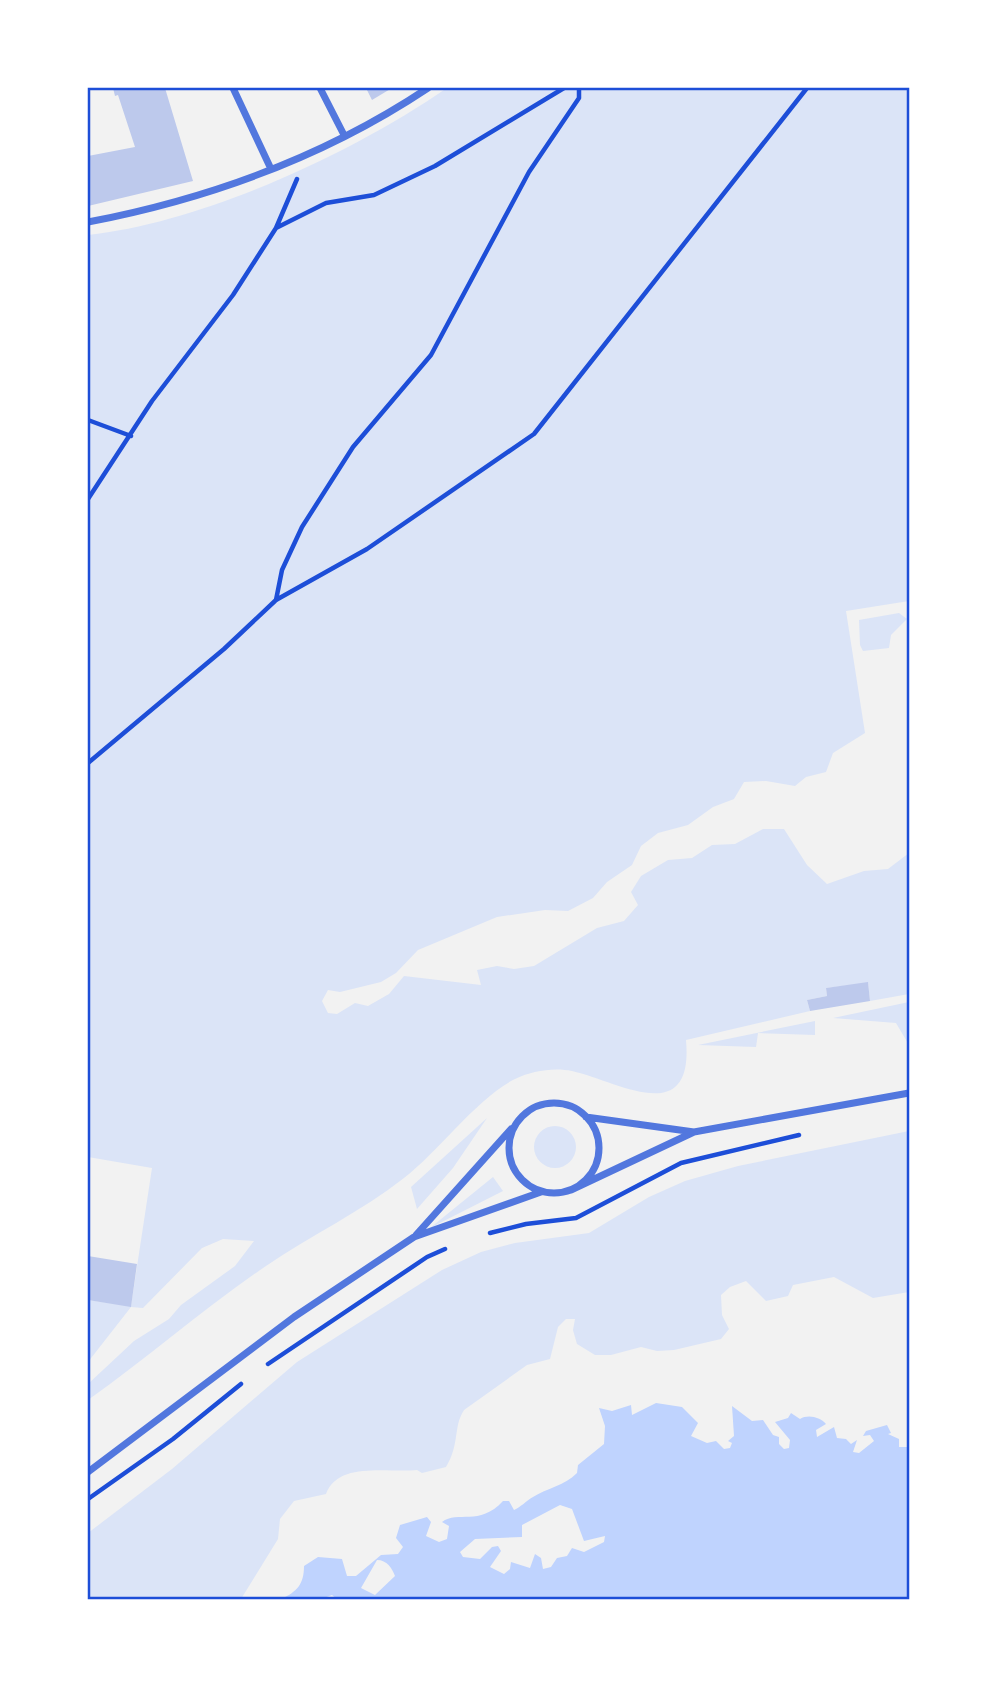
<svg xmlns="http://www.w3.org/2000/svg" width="997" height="1687" font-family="Lato,sans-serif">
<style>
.green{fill:#dbe4f7}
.water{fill:#bfd3fe;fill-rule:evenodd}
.building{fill:#bdc9ec}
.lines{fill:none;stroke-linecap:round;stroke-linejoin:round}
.path{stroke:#1d4ed8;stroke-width:4.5}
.minor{stroke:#5277de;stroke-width:7}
.neatline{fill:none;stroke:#1d4ed8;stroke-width:2.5}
</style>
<rect width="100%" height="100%" fill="#f2f2f2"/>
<path class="green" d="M447,88h462v513l-63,10 19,122 -32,20 -7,19 -20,5 -11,9 -29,-5 -22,1 -10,17 -21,8 -25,18 -30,8 -17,13 -9,19 -25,17 -14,16 -25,13 -23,-1 -48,7 -79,33 -22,23 -15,9 -41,10 -12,-2 -6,11 6,12 9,1 18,-11 13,3 21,-12 15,-18 77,9 -4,-15 20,-4 17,3 20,-3 63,-38 27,-7 14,-16 -7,-13 10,-16 27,-16 24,-2 20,-13 23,-1 28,-15h21l23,36 20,19 37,-13 24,-2 21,-16v141l-39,7 -2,-18 -42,5 1,8 -20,4 3,11 -124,29c8,90 -69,41 -114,31 -18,-4 -41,0 -57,8 -38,19 -76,72 -111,99 -43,34 -93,57 -138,88 -62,42 -117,91 -178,134v-16l46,-43 35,-22 12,-14 54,-39 19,-25 -31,-2 -21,9 -59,60 -12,-1 -43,55v-62l43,6 21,-138 -64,-11v-922c116,-13 263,-81 359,-147z
M899,613l8,6 -16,16 -2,13 -26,3 -3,-6 -1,-25z
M909,1002v43l-13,-22 -63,-5z
M815,1021v14l-57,-2 -2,14 -58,-2z
M487,1118l-34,50 -36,41 -6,-22z
M534 1147a21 21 0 1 1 42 0a21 21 0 1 1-42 0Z
M909,1131v161l-36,6 -39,-21 -41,8 -5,11 -22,5 -20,-20 -16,6 -9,8 1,20 7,14 -8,10 -47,11 -17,1 -16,-4 -30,8h-16l-18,-11 -4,-14 2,-11h-9l-8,8 -8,32 -23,6 -63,45c-11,17 -4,34 -18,57l-24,6 -5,-3c-29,3 -79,-9 -91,24l-32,7 -14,18 -2,20 -37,60h-153v-66l84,-64 125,-107 145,-92 39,-18 34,-9 74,-10 60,-36 36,-16 53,-15z
M493,1177l10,14 -73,37z"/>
<path class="water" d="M656,1403l26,4 16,16 -7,13 16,7 9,-2 8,8 6,-1 2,-5 -4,-2 6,-5 -2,-30 20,15 11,-1 10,15 6,2v7l5,5 5,-1 1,-8 -15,-18 13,-4 3,-5 9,6c8,-5 20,-2 26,5l-10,6 1,7 17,-10 3,11 9,1 5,5 6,-4 -4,12 6,1 15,-12 -4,-6 -7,1 3,-5 21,-6 4,8 -3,1 11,5v8h8l2,5v147l-571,1 -6,-5 -11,4h-40c16,-7 23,-15 23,-33l14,-9 24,2 5,17h9l25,-21 17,-1 5,-7 -7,-9 4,-13 27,-8 4,5 -5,14 13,6 8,-3 2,-13 -7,-4c16,-12 37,5 61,-21h6l5,9c7,-3 12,-9 19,-13 14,-9 31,-11 44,-24l1,-8 26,-21 1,-18 -6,-18 13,3 19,-6 1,10zM560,1505l12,4 12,32 21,-5 -1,6 -20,10 -12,-4 -5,8 -10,2 -6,9 -8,2 -2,-11 -6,-4 -5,14 -19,-6 -1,7 -6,5 -14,-7 11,-16 -3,-5 -6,1 -12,12 -17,-2 -3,-5 15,-13 47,-2v-12zM377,1560c10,0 15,8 18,16l-20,19 -14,-7z"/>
<path class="building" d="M113,88h52l28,93 -105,25v-50l47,-9 -17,-52 -3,1z
M366,88h26l-20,12z
M868,982l2,19 -60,10 -3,-11 20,-4 -1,-8z
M88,1256l49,8 -6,43 -43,-7z"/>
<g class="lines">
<path class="path" d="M276,228l50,-25 48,-8 61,-29 129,-78
M88,420l43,16
M88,499l64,-98 81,-106 43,-67 21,-49
M276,600l6,-30 20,-43 51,-80 78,-92 98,-183 50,-74v-10
M88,763l136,-114 52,-49 91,-51 167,-115 273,-346
M490,1233l36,-9 50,-6 105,-55 118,-28
M268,1364l159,-107 18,-8
M88,1499l85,-60 68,-55"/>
<path class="minor" d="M233,88l38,81
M320,88l24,47
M88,222c120,-23 238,-66 340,-134
M509 1148a45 45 0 1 1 90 0a45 45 0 1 1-90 0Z
M586,1117l108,15
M571,1190l123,-58 215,-39
M416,1235l95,-106
M88,1472l206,-155 120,-80 127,-45"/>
</g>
<rect width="997" height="1687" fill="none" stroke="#ffffff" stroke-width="178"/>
<rect x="89" y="89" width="819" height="1509" class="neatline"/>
</svg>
